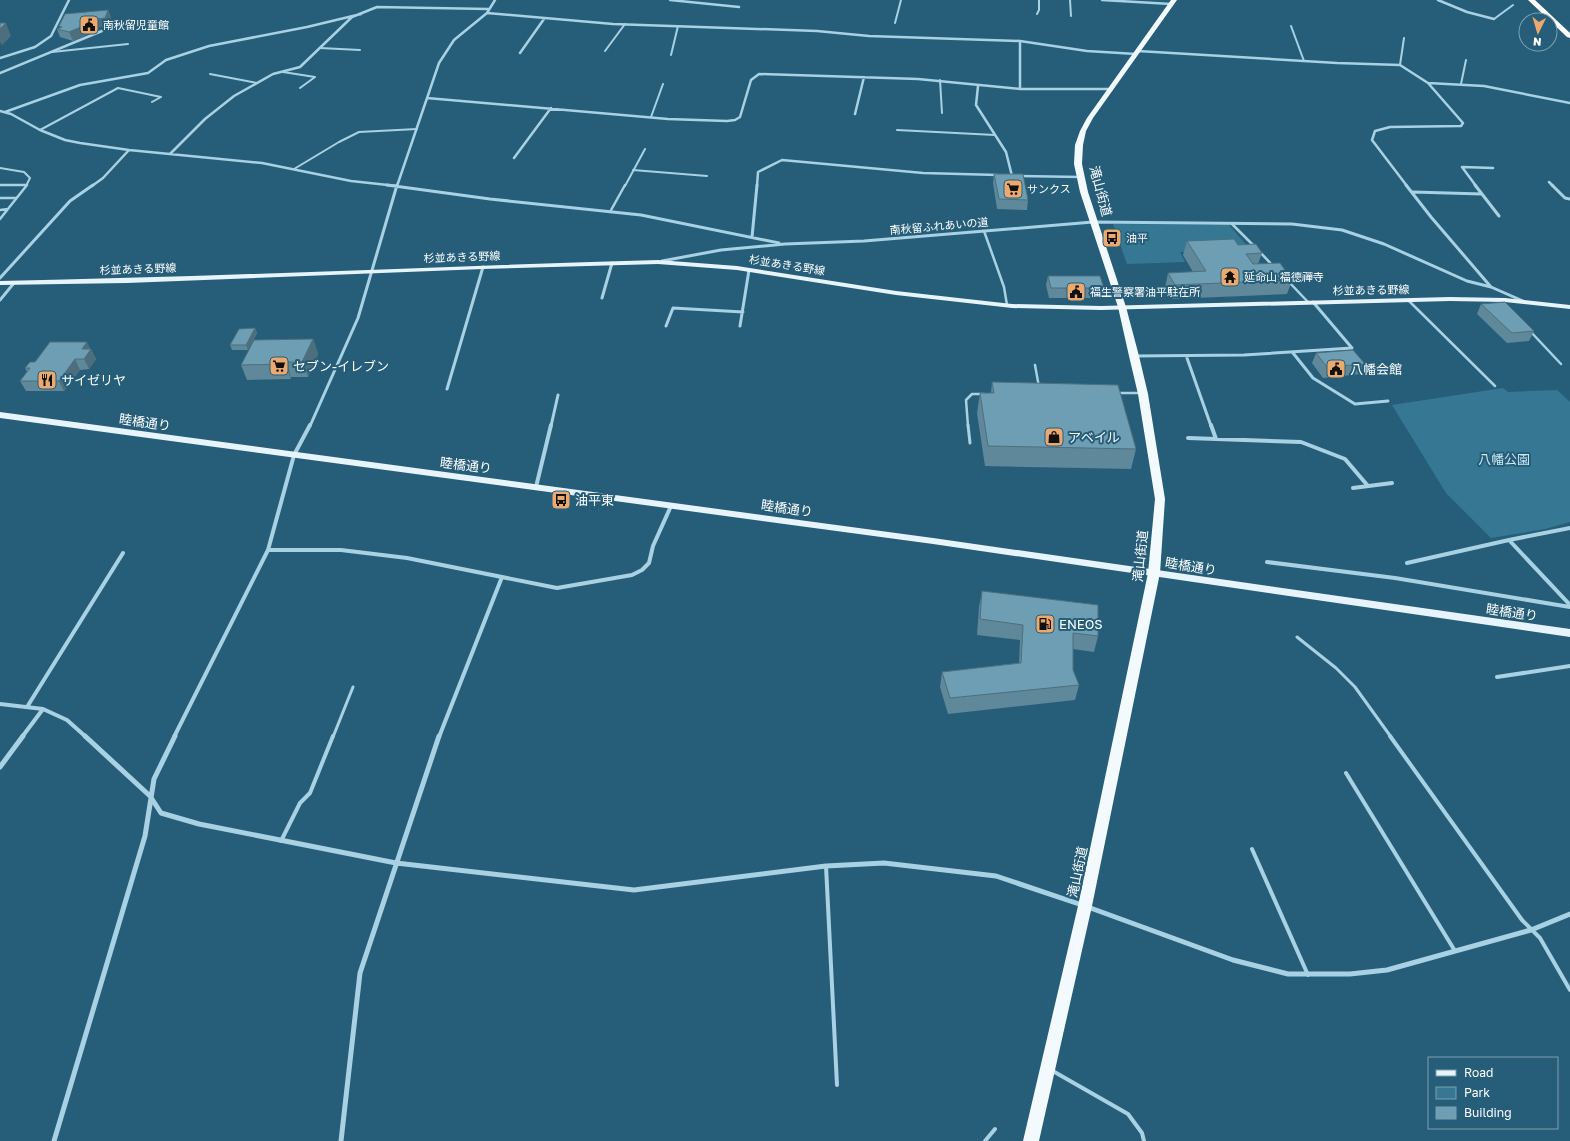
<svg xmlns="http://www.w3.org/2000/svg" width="1570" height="1141" font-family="'Golos Text','Noto Sans JP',sans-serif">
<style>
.green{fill:#367894}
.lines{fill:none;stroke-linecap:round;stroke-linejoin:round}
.service-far3{stroke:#a8d1e3;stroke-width:2}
.service-far2{stroke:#a8d1e3;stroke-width:2.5}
.service-far1{stroke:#a8d1e3;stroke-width:3}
.service{stroke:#a8d1e3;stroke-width:4}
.minor-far3{stroke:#a8d1e3;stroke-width:2.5}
.minor-far2{stroke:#a8d1e3;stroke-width:3}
.minor-far1{stroke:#a8d1e3;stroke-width:4}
.minor{stroke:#a8d1e3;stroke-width:5}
.primary{fill:#e7f4fc;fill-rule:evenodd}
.trunk{fill:#f3fafe;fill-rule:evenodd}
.motorway{fill:#fff;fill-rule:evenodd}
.wall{fill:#5f889a}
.shaded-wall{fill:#4d6f7d}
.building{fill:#6e9eb3;stroke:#4d6f7d}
.labels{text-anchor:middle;stroke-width:4;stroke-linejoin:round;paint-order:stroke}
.far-poi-label{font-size:11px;fill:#fff;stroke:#265e79;text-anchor:start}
.far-street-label{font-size:11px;fill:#fff;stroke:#265e79}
.street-label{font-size:13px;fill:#fff;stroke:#265e79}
.poi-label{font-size:13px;fill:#fff;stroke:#265e79;text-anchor:start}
.park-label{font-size:13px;fill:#cae7f3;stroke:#265e79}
</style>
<rect width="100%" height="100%" fill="#265e79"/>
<path class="green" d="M1113,224l116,1 20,23 -69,4 5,10 -58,2z
M1503,388l5,4 49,-2 13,12v120l-25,7 -54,9 -45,-45 -54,-88z"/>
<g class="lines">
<path class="service-far3" d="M1070,0l1,16
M1037,14l2,-4v-10
M1494,19l19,-14
M895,23l6,-23
M1291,26l13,35
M320,48l40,2
M605,51l20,-27
M52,52l76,-8
M671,55l7,-29
M1400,65l4,-27
M283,72l32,5 -15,11
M210,74l47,9
M940,80l2,33
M1461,84l5,-24
M651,117l12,-33
M40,130l78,-42 43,9 -9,5
M897,130l98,5
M0,168l24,4 6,6 -4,8
M294,169l45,-27 20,-10 58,-3
M633,170l74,6
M0,185h26
M625,186l20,-37"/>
<path class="service-far2" d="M0,185h26
M0,198h16
M0,210l8,-1
M610,212l15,-27
M0,219l27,-34
M1232,224l23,23
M984,231l20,56 3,18
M1259,251l14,15
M1288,281l20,21
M1408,300l87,86
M1530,331l31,33
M1035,365l4,22
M1117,393h24
M968,426l-2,-26 6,-6h12"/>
<path class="service-far1" d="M968,425l2,18
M1297,637l39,31 19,19 36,50
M333,737l20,-50"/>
<path class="service" d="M1390,736l132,184 18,18 30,52
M1346,773l109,178
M281,841l19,-38 10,-10 23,-57
M1252,849l56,126
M826,866l11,219
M1051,1070l77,44 14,19 2,8
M985,1141l10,-12"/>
<path class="minor-far3" d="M670,0l69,7
M1102,0l69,4
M1438,0l29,12 27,7
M487,13l126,11 204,7 52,5 151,5 67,10 49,3
M1020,41v48
M1138,51l199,12 63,2 28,18 35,40 -2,3 -71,1 -15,4 -3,9 35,46
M520,53l24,-34
M0,58l35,-11 16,-11 18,-36
M0,73l114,-47
M1428,83l56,3 86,17
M978,86l-2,19 30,47 6,24
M427,98l241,21 59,2 8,-1 5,-3 11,-37 8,-6 159,5 102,10h89
M0,111l11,3 29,16 25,10 15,3 49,7 133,13 89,18 46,5
M5,112l75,-27 68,-12 18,-13 43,-14 98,-19 54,-13
M855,114l9,-37
M170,154l35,-35 29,-23 39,-22 27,-7 52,-50 25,-10 111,2
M514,158l37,-50
M1019,176l62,1
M1549,182l4,4
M92,186l11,-8 26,-28
M397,186l42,-123 15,-23 33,-27 8,-13
M757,186l1,-14 24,-12 141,13 75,2
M1476,186l-14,-19 31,1"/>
<path class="minor-far2" d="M387,185l103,14 151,16 138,28
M1406,185l25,32 60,70
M1475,185l24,31
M1552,185l13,13 5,1
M1413,192l69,2
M752,237l5,-52
M662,261l59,-11 64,-6 79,-3 229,-19 199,2 50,6 42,14 83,37 24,6 32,14
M0,278l70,-77 23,-16
M602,298l10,-35
M0,300l14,-17
M666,326l7,-18 70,4
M740,326l9,-56
M1293,353l20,25 42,26 33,-3
M1135,356l109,-1 108,-7 -39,-46
M1187,358l24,68
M447,389l36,-122
M310,426l48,-108 39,-133
M551,426l7,-31"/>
<path class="minor-far1" d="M1211,425l5,14
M1188,438l113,4 44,17 23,27
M536,487l15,-62
M1353,488l39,-5
M1570,528l-61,12 61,65
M268,550h73l66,8 150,30 75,-13 10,-5 7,-7 4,-17 18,-40
M1267,562l128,16 175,29
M1407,563l102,-23
M1497,677l73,-11
M0,704l43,5 24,11 19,17
M27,707l96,-154
M22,737l21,-28
M174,737l94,-187 26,-95 16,-30
M439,737l63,-160"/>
<path class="minor" d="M85,736l65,60 11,17 38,11 197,39 238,27 192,-24 58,-3 112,13 89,30 148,54 55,14h62l37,-4 144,-40 39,-16
M0,767l23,-31
M54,1141l91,-305 9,-57 21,-43
M341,1141l19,-168 79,-237"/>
<path class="primary" d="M658,260l79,6 159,25 116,13 89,2 349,-9 55,1 65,7v4l-65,-7 -55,-1 -349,9 -89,-2 -116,-13 -159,-25 -79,-6 -175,5 -356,14 -127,2v-4c219,-4 439,-15 658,-21z
M0,412l933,126 637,91v8l-637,-93 -933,-126z"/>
<path class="trunk" d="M1171,0h6l-84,118 -7,13 -3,14 -1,19 6,28 38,115 13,49 9,38 17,105 -5,74 -68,333 -53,235h-16l55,-235 70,-333 7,-74 -17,-105 -9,-38 -11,-49 -38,-115 -6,-28 1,-19 5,-14 7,-13z"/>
<path class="motorway" d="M1528,0h7l35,33v5l-3,-1z"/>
</g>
<path class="wall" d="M108,10l3,8 -3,8 -9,1 -1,3 -25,11 -13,-4 -3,-8 3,-1 -1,-2z
M994,174l34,26 -1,10 -30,-1 -4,-26z
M1187,241l51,4 24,8 -4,11 34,16 -5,14 -116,5 -6,-11 3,-15 25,-1 -10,-17z
M1048,276l56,12 -2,10h-53l-3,-13z
M1481,304l53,27 -5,10 -22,2 -30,-29z
M255,328l2,5 -9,17h-16l-2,-5z
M313,339l5,15 -10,23h-17v2l-44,1 -6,-15z
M90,349h1l5,10 -7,10 -9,1 -16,21h-38l-6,-10 7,-9 -2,-4z
M1316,353l49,11 -4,10 -38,4 -11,-15z
M992,382l144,67 -5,20 -146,-3 -8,-53 3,-20h11z
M982,591l116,45 -4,16 -21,-3v21l6,15 -4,15 -127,14 -8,-27 2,-15 77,-9 1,-23 -43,-5 2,-28z"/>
<path class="shaded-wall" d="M108,10l3,8 -3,8 -9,1 -1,3 -25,11 -4,-9 27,-13z
M6,23l5,13 -9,9 -2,-3v-13z
M255,328l2,5 -9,17 -2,-5z
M313,339l5,15 -10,23 -6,-15z
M87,342l9,17 -7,10 -5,-10 -2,-10z
M75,359l5,11 -16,21 -5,-10z
M286,362l5,15v2l-6,-15z"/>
<path class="building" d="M108,10l-3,8 -9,1 -1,2 -26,11 -12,-3 5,-2 -3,-1 6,-12z
M0,23h6l-6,6z
M994,174h29l5,26 -29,-1z
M1234,239l4,6 18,-1 6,9 -16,1 7,10 27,-1 12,17 -117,5 -7,-12 38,-2 -19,-30z
M1048,276h52l4,12h-53z
M1505,302l29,29 -22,2 -31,-29z
M255,328l-9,17h-16l9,-16z
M313,339l-11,23h-16l-1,2 -44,1 13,-25z
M50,342h37l-5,7h9l-7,10h-9l-16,22h-39l10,-13h-5l5,-6h5z
M1353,350l12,14 -38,3 -11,-14z
M992,382l126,3 18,64 -148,-3 -8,-53h14z
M982,591l116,14v31l-25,-3v37l6,15 -129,13 -8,-26 79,-9 2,-38 -43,-6z"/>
<defs>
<g id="civic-square" transform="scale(1)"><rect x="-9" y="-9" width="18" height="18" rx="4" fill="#eca96d" stroke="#265e79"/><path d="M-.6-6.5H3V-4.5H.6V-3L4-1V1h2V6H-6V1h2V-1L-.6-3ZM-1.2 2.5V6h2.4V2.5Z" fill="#111"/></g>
<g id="supermarket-square" transform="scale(1)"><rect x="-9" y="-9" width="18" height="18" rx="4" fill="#eca96d" stroke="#265e79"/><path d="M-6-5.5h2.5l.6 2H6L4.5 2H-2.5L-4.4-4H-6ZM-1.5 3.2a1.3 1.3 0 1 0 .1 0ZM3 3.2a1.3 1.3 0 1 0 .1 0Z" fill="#111"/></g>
<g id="bus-square" transform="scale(1)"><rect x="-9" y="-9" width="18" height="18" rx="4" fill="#eca96d" stroke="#265e79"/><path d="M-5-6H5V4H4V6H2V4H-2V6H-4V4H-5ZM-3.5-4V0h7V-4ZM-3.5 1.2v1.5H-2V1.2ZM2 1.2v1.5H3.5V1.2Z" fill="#111"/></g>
<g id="temple-square" transform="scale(1)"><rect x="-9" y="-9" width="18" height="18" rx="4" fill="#eca96d" stroke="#265e79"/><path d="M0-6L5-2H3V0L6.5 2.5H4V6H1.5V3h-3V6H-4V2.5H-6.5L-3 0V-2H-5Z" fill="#111"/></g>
<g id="restaurant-square" transform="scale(1)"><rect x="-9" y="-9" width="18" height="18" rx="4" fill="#eca96d" stroke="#265e79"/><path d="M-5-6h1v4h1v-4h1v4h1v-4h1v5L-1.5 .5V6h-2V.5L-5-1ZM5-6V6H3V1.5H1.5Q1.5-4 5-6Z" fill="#111"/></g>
<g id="shop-square" transform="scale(1)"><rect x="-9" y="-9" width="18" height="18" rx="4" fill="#eca96d" stroke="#265e79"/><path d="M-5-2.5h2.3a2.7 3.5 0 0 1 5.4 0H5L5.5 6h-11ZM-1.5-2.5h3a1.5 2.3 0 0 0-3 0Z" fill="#111"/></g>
<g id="fuel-square" transform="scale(1)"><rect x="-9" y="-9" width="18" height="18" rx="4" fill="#eca96d" stroke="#265e79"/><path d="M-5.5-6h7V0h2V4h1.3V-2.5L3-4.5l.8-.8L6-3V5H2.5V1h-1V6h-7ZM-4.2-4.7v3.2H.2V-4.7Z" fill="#111"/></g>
</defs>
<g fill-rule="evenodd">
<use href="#civic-square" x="89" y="25"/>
<use href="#supermarket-square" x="1013" y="189"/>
<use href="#bus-square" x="1112" y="238"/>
<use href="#temple-square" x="1230" y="277"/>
<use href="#civic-square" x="1076" y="292"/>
<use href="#supermarket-square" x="279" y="366"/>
<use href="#civic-square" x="1336" y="369"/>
<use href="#restaurant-square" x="47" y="380"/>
<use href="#shop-square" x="1054" y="437"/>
<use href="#bus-square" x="561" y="500"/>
<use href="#fuel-square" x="1045" y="624"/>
</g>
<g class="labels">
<g class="far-poi-label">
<text x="103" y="29">南秋留児童館</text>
<text x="1027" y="193">サンクス</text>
<text x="1126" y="242">油平</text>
<text x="1244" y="281">延命山 福德禪寺</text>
<text x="1090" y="296">福生警察署油平駐在所</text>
</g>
<g class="far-street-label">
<text transform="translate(939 226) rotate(-5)" y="4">南秋留ふれあいの道</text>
<text transform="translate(462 257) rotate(-2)" y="4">杉並あきる野線</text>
<text transform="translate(787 265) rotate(9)" y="4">杉並あきる野線</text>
<text transform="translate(138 269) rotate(-2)" y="4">杉並あきる野線</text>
<text transform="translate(1371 290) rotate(-1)" y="4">杉並あきる野線</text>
</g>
<g class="street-label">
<text transform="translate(1101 191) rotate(75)" y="5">滝山街道</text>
<text transform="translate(145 422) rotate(8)" y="5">睦橋通り</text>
<text transform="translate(466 465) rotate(7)" y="5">睦橋通り</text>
<text transform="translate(787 508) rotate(8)" y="5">睦橋通り</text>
<text transform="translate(1140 556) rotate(-84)" y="5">滝山街道</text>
<text transform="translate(1191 566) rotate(9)" y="5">睦橋通り</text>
<text transform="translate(1512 612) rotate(8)" y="5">睦橋通り</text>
<text transform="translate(1077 872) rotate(-78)" y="5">滝山街道</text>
</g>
<g class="poi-label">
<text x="293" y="371">セブン-イレブン</text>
<text x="1350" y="374">八幡会館</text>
<text x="61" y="385">サイゼリヤ</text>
<text x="1068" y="442">アベイル</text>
<text x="575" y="505">油平東</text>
<text x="1059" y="629">ENEOS</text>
</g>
<g class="park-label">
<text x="1504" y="464">八幡公園</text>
</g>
</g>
<rect x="1428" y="1057" width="130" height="72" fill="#265e79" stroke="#7d9eaf"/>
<rect x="1436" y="1070" width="20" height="6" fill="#e7f4fc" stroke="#7d9eaf"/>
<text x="1464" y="1077" font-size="12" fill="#ffffff">Road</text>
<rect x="1436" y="1087" width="20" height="12" fill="#367894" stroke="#7d9eaf"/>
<text x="1464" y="1097" font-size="12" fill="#ffffff">Park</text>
<rect x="1436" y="1107" width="20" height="12" fill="#6e9eb3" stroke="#7d9eaf"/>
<text x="1464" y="1117" font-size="12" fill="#ffffff">Building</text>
<g transform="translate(1538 32) rotate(185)"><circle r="19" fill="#265e79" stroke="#7d9eaf"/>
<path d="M0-3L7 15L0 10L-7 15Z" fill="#eca96d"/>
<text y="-6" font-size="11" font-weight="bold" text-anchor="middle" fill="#ffffff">N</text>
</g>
</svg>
